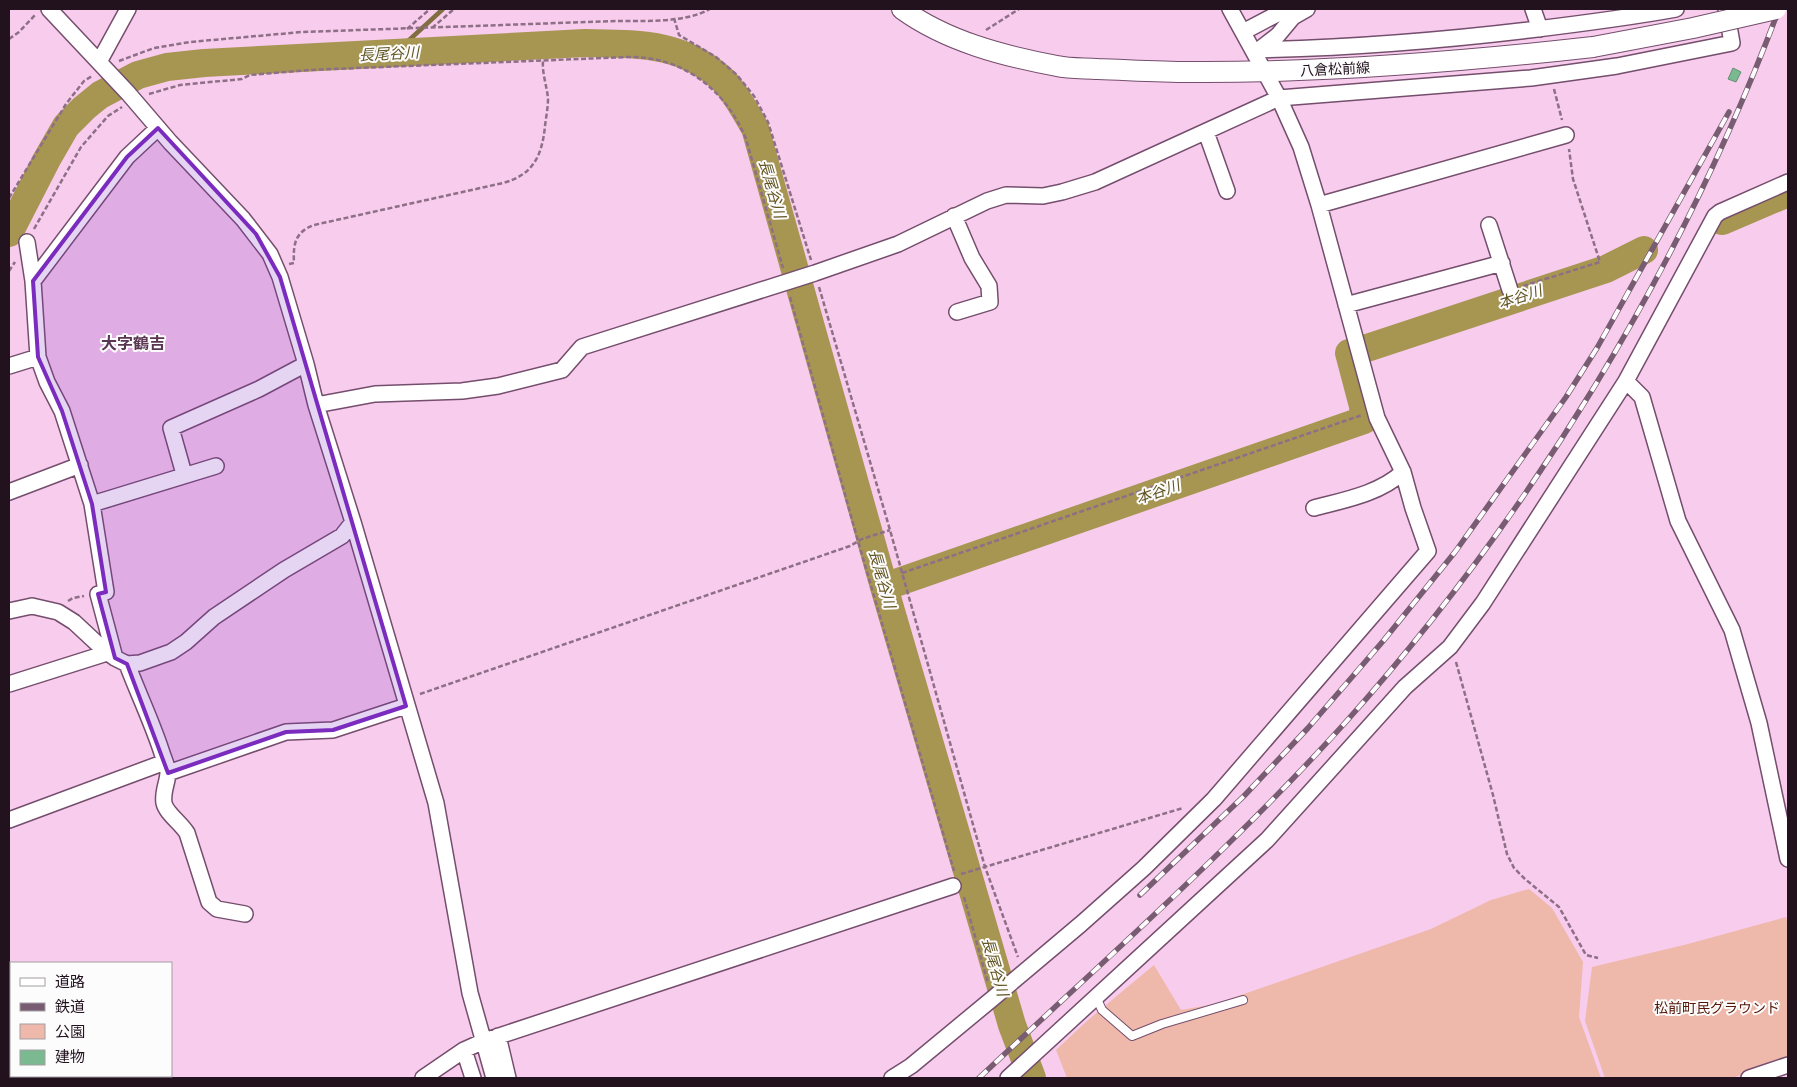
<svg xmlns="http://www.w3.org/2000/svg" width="1797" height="1087" font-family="Barlow,'Noto Sans JP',sans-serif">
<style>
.green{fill:#eeb8aa}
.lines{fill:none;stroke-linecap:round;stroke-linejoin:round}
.stream{stroke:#7f6e42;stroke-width:4.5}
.river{stroke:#a79552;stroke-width:28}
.building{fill:#7bba90;stroke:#639072}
.lane-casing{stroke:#744e6c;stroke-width:10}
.street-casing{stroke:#744e6c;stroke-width:18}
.secondary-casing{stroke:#744e6c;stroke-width:22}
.path{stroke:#8d6f86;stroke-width:2.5;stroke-dasharray:5 2.5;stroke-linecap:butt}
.lane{stroke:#fff;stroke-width:8}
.street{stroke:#fff;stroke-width:15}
.secondary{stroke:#fff;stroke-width:20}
.rail-casing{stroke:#785d72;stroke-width:5.5}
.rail{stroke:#fcfcfc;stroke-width:4;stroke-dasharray:11;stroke-linecap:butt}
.secondary-bridge-casing{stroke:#744e6c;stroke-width:22;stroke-linecap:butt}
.secondary-bridge{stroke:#fff;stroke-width:20}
.marked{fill:#7b2cbf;fill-opacity:0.2;stroke:#7b2cbf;stroke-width:4;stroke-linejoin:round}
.labels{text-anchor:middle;stroke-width:4;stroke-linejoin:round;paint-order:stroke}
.street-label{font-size:14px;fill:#21121e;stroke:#fcfcfc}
.park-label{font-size:14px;fill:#551707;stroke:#fcfcfc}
.water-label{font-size:15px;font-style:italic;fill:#625522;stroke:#fcfcfc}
.quarter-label{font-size:16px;font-weight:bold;fill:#5a3652;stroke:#fcfcfc}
</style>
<rect width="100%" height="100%" fill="#f8cced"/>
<path class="green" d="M1529,889l23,19 31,54 -4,55 22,61h-534l-11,-28 32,-30 66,-55 27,45 34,-6 216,-75 60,-29z
M1786,917l2,8v136l-57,17h-126l-20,-57 7,-54 96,-23z"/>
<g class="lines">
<path class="stream" d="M395,53l48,-44"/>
<path class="river" d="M1722,221l66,-28
M9,233l38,-74 19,-33 18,-18 16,-13 38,-20 29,-8 37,-4 381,-20c52,1 98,-1 138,37 11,10 24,35 32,48l129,459 128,438 20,53
M1364,349l242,-80 38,-19
M884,587l480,-167 -1,-14 -14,-53 3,-1"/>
</g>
<path class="building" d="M1733,68l8,4 -5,10 -8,-3z"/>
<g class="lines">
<g class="lane-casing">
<path id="lane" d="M1096,997l6,13 30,26 30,-12 81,-24"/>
</g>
<g class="street-casing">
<path id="street" d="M49,9l79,84 42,49 73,77 27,35 10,23 26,87 10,41 37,117 83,281 34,190 24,85
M1533,9l7,20
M1243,32l36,-19 14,4 14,-8
M1260,49l18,-14 15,-18
M1253,50c92,-2 184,-9 276,-20 49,-6 98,-12 147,-21
M99,62l29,-53
M1206,132l21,59
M1788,182l-68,30 -5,4 -89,165 16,16 36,124 54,109 27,93 29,136
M1319,205l247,-70
M954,216l18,42 17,28 1,16 -33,10
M1489,225l21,65
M27,242l6,39 5,76 9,25 15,29 30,93 14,88 -8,2 17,64
M33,281l94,-124 31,-29
M1346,305l156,-42
M9,366l29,-9
M316,405l59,-11 87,-3 36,-5 64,-16 20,-23 233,-74 83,-29 89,-43 19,-6 37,1 19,-4 33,-10 184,-84 252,-20 86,-12 115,-23 -6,-34
M184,474l-13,-46 88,-39 47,-25
M9,492l71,-27
M92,504l124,-38
M1314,508c30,-8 65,-14 89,-36
M9,611l23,-5 26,6 16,10 29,27 12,9 12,6 13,-1 31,-11 15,-10 28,-25 70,-47 58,-34 11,-14
M127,664c11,29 24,56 34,86 2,7 6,15 7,22 0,10 -6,20 -4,31 2,10 17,20 23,30l22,69 8,7 28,5
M9,684l98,-31
M168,773l118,-41 47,-2 73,-24
M9,820l156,-58
M498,1036l10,42
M464,1050l9,28
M423,1078l41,-28 20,-9 469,-155
M892,1078l19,-12 81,-67 89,-75 63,-56 70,-69 214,-248 -15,-43 -10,-36 -26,-54 -58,-213 -18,-58 -22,-49 -49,-89
M1008,1078l259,-238 138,-153 45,-40 33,-44 143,-222
M1749,1078l39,-13"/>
</g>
<g class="secondary-casing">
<path id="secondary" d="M902,9c44,32 101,47 155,57 13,3 28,2 41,3 30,1 61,3 91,3 135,1 270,-10 404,-25"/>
</g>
<path class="path" d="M674,18l5,17 37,22 21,18 17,21 14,26 43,138
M432,28l22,-19
M407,29l23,-20
M986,30l33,-21
M9,39l10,-7 17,-18
M119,61l35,-13 36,-6 112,-10 314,-11c28,0 69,2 94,-12
M1554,89l8,31
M149,94l31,-9 62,-6 8,-4 59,-5 319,-13c55,-1 98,33 118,82l37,129
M9,198l57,-94 18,-23 8,-5
M34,229l47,-82 27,-31 14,-9
M289,264l5,-1c-1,-19 1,-31 20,-38l189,-42c30,-8 39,-27 42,-57 1,-9 3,-18 3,-27 -1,-13 -6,-25 -5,-38
M9,271l6,-9
M1523,286l77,-24 -27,-83 -4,-30
M819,287l71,243 95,337 33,90
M790,297l68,244 96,330
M902,573l460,-158
M68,601l5,-3 11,-2
M1456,662l37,133 14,59 7,14 11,11 34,28 27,48 12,3
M420,694l430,-148 12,-7 28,-9
M961,874l222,-66
M964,897l24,86"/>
<use href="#lane" class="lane"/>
<use href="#street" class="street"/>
<use href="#secondary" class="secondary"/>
<g class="rail-casing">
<path id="rail" d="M1140,895l104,-99 64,-68 76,-88 71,-88 111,-155 31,-49 132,-236
M979,1078c123,-116 251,-228 365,-354 185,-206 338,-456 435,-715"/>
</g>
<use href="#rail" class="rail"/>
<g class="secondary-bridge-casing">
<path id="secondary-bridge" d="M1593,47l100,-19 83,-19"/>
</g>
<use href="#secondary-bridge" class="secondary-bridge"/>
</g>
<path class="marked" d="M158,128l98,106 24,43 126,429 -73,24 -47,2 -118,41 -41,-109 -12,-6 -17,-64 8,-2 -14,-88 -30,-93 -24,-54 -5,-76 94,-124z"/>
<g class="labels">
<g class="street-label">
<text transform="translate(1335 69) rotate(-3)" y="5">八倉松前線</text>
</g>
<g class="park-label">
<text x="1717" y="1013">松前町民グラウンド</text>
</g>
<g class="water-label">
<text transform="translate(389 54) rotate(-3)" y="5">長尾谷川</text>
<text transform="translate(772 189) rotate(74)" y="5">長尾谷川</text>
<text transform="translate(1520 297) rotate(-18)" y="5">本谷川</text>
<text transform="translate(1158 492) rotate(-19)" y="5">本谷川</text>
<text transform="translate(882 579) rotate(74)" y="5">長尾谷川</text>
<text transform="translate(995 967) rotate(74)" y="5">長尾谷川</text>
</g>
<g class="quarter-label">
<text x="133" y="349">大字鶴吉</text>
</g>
</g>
<rect width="1797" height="1087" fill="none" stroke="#21121e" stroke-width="20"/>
<rect x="10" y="962" width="162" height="115" fill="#fcfcfc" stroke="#a49ea3"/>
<rect x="20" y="978" width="25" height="8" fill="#ffffff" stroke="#a49ea3"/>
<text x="55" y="987" font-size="15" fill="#21121e">道路</text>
<rect x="20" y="1003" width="25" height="8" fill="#785d72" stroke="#a49ea3"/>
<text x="55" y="1012" font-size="15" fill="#21121e">鉄道</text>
<rect x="20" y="1024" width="25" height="15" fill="#eeb8aa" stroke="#a49ea3"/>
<text x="55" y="1037" font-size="15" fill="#21121e">公園</text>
<rect x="20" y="1050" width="25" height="15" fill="#7bba90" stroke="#a49ea3"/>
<text x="55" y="1062" font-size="15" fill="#21121e">建物</text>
</svg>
